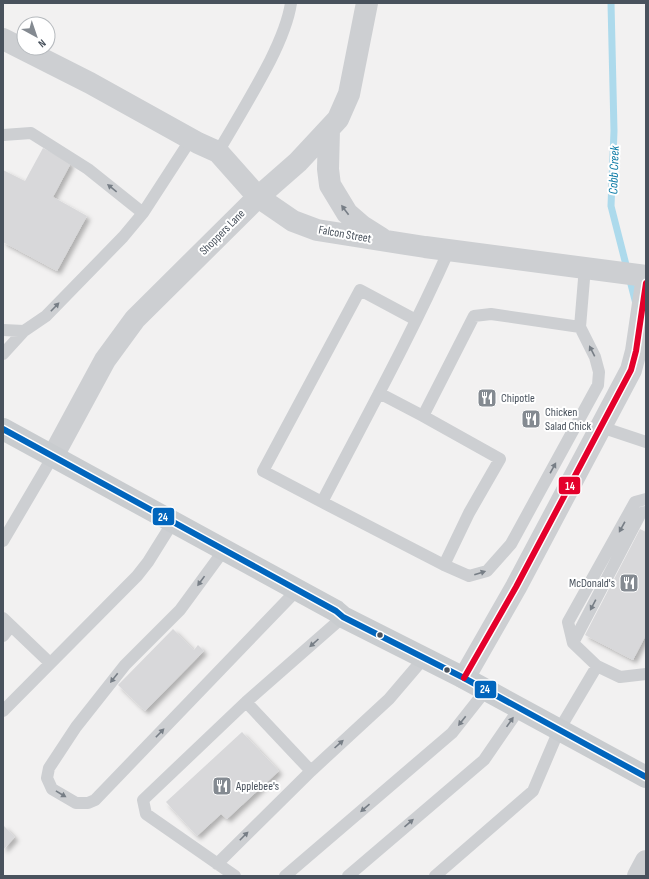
<svg xmlns="http://www.w3.org/2000/svg" width="649" height="879" font-family="'Sofia Sans Condensed',sans-serif">
<style>
.lines{fill:none;stroke-linecap:round;stroke-linejoin:round}
.stream{stroke:#addaec;stroke-width:7}
.building{fill:#d8d8da;filter:url(#shadow)}
.service{stroke:#cdcfd2;stroke-width:12}
.minor{stroke:#cdcfd2;stroke-width:22}
.tertiary{stroke:#cdcfd2;stroke-width:22}
.primary{stroke:#c9cccf;stroke-width:22}
.bus-1-casing{stroke:#fff;stroke-width:9}
.bus-2-casing{stroke:#fff;stroke-width:9}
.bus-1{stroke:#0065bd;stroke-width:6}
.bus-2{stroke:#e4002b;stroke-width:6}
.oneway{fill:#777e86}
.bus-dot{fill:#49525d;stroke:#fff;stroke-width:1.5}
.labels{text-anchor:middle;stroke-width:4;stroke-linejoin:round;paint-order:stroke}
.street-label{font-size:12px;fill:#49525d;stroke:#fff}
.poi-label{font-size:12px;fill:#49525d;stroke:#fff;text-anchor:start}
.water-label{font-size:13px;font-style:italic;fill:#117ea8;stroke:#fff}
.line-badge{stroke:#fff;stroke-width:1.5}
.badge-label{font-size:11px;text-anchor:middle;font-weight:bold;fill:#fff}
</style>
<defs>
<filter id="shadow"><feDropShadow dx="3.5" dy="3.5" stdDeviation="2" flood-color="#0004"/></filter>
</defs>
<rect width="100%" height="100%" fill="#f2f1f1"/>
<g class="lines">
<path class="stream" d="M611,3l3,128 -3,75 25,98"/>
</g>
<path class="building" d="M43,148l28,15 -18,34 34,19 -30,55 -54,-29v-72l22,11z
M640,529l6,3v103l-13,25 -48,-25z
M173,629l21,21 4,-5 6,6 -59,60 -27,-26z
M242,732l37,39 -52,48 -6,-5 -24,22 -31,-34z
M3,825l12,12 -12,13z"/>
<g class="lines">
<path class="service" d="M3,135l28,-2 57,36 55,44
M218,152c18,-30 36,-60 52,-91 9,-18 18,-38 21,-58
M416,320l-56,-30 -97,181 59,31c43,-83 89,-166 127,-252
M3,330l21,1
M3,354l21,-23 22,-15 77,-79 20,-24 48,-74
M379,393l44,23
M601,427l45,15
M322,502l122,63 25,11 18,-5 24,-27 87,-159 1,-13 -4,-15 -15,-30 5,-60
M3,541l50,-85
M224,550l-44,60 -55,55 -49,62 -27,41 -2,10 5,11 24,14h12l7,-3 202,-210
M444,565l25,-52 31,-54 -77,-43 51,-100 17,-2 89,13
M3,618l47,45
M3,636l8,-10
M573,643l68,-130 5,-1
M597,666l-24,-23 -5,-21 67,-120 11,-3
M246,702l65,69
M3,711l134,-135 11,-14 25,-40
M217,864l94,-93 78,-72 35,-41
M235,876l-89,-62 -3,-14 103,-98 97,-85
M285,876l167,-143 34,-43
M348,876l136,-116 35,-51
M435,876l98,-85 26,-61 38,-64 23,11 26,-3"/>
<path class="minor" d="M3,39l87,44 108,60 20,9 40,45 35,24 24,9 108,17 221,29
M329,129l-1,40 2,16 17,28 15,13 19,12
M53,456l52,-96 30,-41 123,-122 40,-35 40,-43 11,-25 18,-91
M464,678l52,-91 115,-217 5,-19 10,-68"/>
<path class="tertiary" d="M638,876l8,-15"/>
<path class="primary" d="M3,429l333,182 7,6 121,61 182,99"/>
<g class="bus-1-casing">
<path id="bus-1" d="M3,429l333,182 7,6 121,61 182,99"/>
</g>
<g class="bus-2-casing">
<path id="bus-2" d="M464,678l52,-91 115,-217 5,-19 10,-68"/>
</g>
<use href="#bus-1" class="bus-1"/>
<use href="#bus-2" class="bus-2"/>
</g>
<defs><path id="oneway-solid" d="M-6-.8H1V-3.2L6.5 0L1 3.2V.8H-6Z"/></defs>
<g class="oneway">
<use href="#oneway-solid" transform="translate(112 188) rotate(-141)"/>
<use href="#oneway-solid" transform="translate(345 210) rotate(-127)"/>
<use href="#oneway-solid" transform="translate(55 307) rotate(-46)"/>
<use href="#oneway-solid" transform="translate(592 351) rotate(-117)"/>
<use href="#oneway-solid" transform="translate(553 468) rotate(-61)"/>
<use href="#oneway-solid" transform="translate(622 527) rotate(119)"/>
<use href="#oneway-solid" transform="translate(480 573) rotate(-18)"/>
<use href="#oneway-solid" transform="translate(201 581) rotate(126)"/>
<use href="#oneway-solid" transform="translate(593 605) rotate(118)"/>
<use href="#oneway-solid" transform="translate(314 643) rotate(138)"/>
<use href="#oneway-solid" transform="translate(114 678) rotate(128)"/>
<use href="#oneway-solid" transform="translate(462 721) rotate(128)"/>
<use href="#oneway-solid" transform="translate(510 722) rotate(-55)"/>
<use href="#oneway-solid" transform="translate(160 733) rotate(-46)"/>
<use href="#oneway-solid" transform="translate(339 744) rotate(-42)"/>
<use href="#oneway-solid" transform="translate(61 794) rotate(31)"/>
<use href="#oneway-solid" transform="translate(365 808) rotate(139)"/>
<use href="#oneway-solid" transform="translate(409 823) rotate(-41)"/>
<use href="#oneway-solid" transform="translate(244 836) rotate(-45)"/>
</g>
<defs>
<g id="restaurant-square" transform="scale(1)"><rect x="-9" y="-9" width="18" height="18" rx="4" fill="#848a91" stroke="#fff"/><path d="M-5-6h1v4h1v-4h1v4h1v-4h1v5L-1.5 .5V6h-2V.5L-5-1ZM5-6V6H3V1.5H1.5Q1.5-4 5-6Z" fill="#fff"/></g>
</defs>
<g fill-rule="evenodd">
<use href="#restaurant-square" x="487" y="398"/>
<use href="#restaurant-square" x="531" y="419"/>
<use href="#restaurant-square" x="629" y="583"/>
<use href="#restaurant-square" x="222" y="786"/>
</g>
<g class="bus-dot">
<circle cx="380" cy="635" r="3.5"/>
<circle cx="447" cy="670" r="3.5"/>
</g>
<g class="labels">
<g class="street-label">
<text transform="translate(222 232) rotate(-45)" y="4">Shoppers Lane</text>
<text transform="translate(345 234) rotate(10)" y="4">Falcon Street</text>
</g>
<g class="poi-label">
<text x="501" y="402">Chipotle</text>
<text x="545" y="416">Chicken<tspan x="545" dy="14">Salad Chick</tspan></text>
<text x="615" y="587" text-anchor="end">McDonald's</text>
<text x="236" y="790">Applebee's</text>
</g>
<g class="water-label">
<text transform="translate(613 170) rotate(-88)" y="5">Cobb Creek</text>
</g>
</g>
<g class="line-badge">
<rect x="558" y="476" width="23" height="19" rx="4" fill="#e4002b"/>
<rect x="152" y="507" width="23" height="19" rx="4" fill="#0065bd"/>
<rect x="474" y="680" width="23" height="19" rx="4" fill="#0065bd"/>
</g>
<g class="badge-label">
<text x="570" y="490">14</text>
<text x="163" y="521">24</text>
<text x="485" y="693">24</text>
</g>
<rect width="649" height="879" fill="none" stroke="#49525d" stroke-width="8"/>
<g transform="translate(36 36) rotate(140)"><circle r="19" fill="#ffffff" stroke="#b6babe"/>
<path d="M0-3L7 15L0 10L-7 15Z" fill="#848a91"/>
<text y="-6" font-size="11" font-weight="bold" text-anchor="middle" fill="#49525d">N</text>
</g>
</svg>
